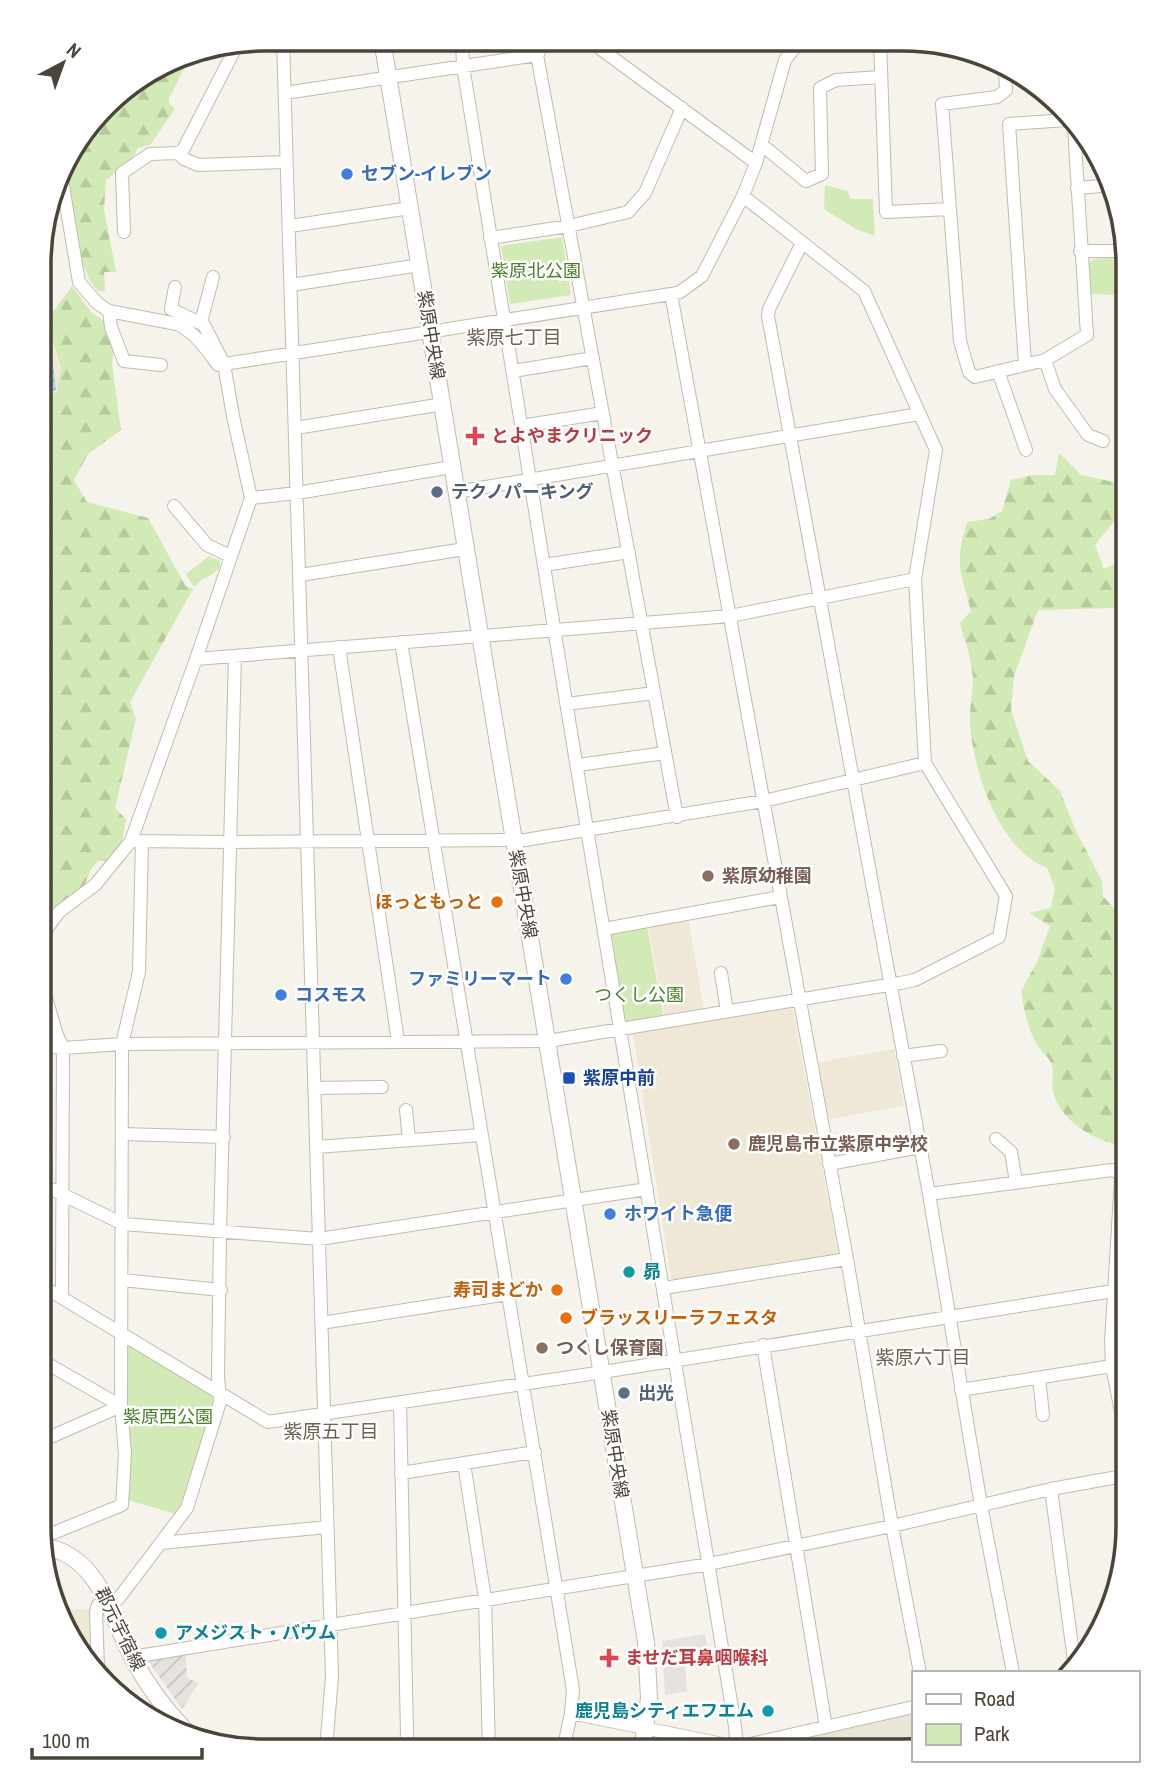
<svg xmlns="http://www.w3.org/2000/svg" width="1167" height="1790" font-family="'Archivo Narrow','Noto Sans JP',sans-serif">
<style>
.residential{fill:#eae5da}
.industrial{fill:url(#industrial-furrows)}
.education{fill:#efe8d6}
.forest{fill:url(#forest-firs)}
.park{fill:#d2eab5}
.parking{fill:#e5e3e0}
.water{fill:url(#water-rules)}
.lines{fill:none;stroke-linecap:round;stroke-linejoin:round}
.minor-casing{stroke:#c2bbae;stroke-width:14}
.tertiary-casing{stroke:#c2bbae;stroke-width:18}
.minor{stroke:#fff;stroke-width:12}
.tertiary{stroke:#fff;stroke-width:16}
.shop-dot{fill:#3f7fe0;stroke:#fff;stroke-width:2.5}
.health-dot{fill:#e0444e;stroke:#fff;stroke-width:2.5}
.service-dot{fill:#5c6f8a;stroke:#fff;stroke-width:2.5}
.education-dot{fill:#8d6e63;stroke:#fff;stroke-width:2.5}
.food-dot{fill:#e8710a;stroke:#fff;stroke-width:2.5}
.transit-dot{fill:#1a4fb4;stroke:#fff;stroke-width:2.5}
.culture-dot{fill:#0f9aa8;stroke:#fff;stroke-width:2.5}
.labels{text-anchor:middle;stroke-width:5;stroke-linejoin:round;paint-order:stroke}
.shop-label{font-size:18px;font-weight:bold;fill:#366cbe;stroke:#fff;text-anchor:start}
.park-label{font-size:18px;fill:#4a7f2a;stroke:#fff}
.street-label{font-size:18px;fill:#4b4439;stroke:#fff}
.health-label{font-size:18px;font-weight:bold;fill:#be3a42;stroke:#fff;text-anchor:start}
.service-label{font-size:18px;font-weight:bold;fill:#4e5e75;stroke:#fff;text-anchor:start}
.education-label{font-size:18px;font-weight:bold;fill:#785e54;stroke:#fff;text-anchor:start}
.food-label{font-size:18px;font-weight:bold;fill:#c56008;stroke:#fff;text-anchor:end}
.transit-label{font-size:18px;font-weight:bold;fill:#164399;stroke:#fff;text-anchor:start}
.culture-label{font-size:18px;font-weight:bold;fill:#0d838f;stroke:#fff;text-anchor:start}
.neighbourhood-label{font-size:19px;fill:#6e6250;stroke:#fff}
.rim{fill:none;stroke:#4b4439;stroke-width:3.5}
</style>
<defs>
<pattern id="industrial-furrows" width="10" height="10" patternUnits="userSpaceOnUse" patternTransform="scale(1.75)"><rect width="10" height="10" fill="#e6e2dd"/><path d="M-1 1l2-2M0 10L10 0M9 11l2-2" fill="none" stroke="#c7c3be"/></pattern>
<pattern id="forest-firs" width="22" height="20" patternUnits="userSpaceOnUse" patternTransform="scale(1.75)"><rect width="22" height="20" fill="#d2eab5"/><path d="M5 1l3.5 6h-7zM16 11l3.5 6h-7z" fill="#b6ca9c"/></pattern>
<pattern id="water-rules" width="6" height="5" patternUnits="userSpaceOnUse" patternTransform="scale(1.75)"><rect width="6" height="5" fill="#a9d4f2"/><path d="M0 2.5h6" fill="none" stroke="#8caec5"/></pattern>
</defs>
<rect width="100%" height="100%" fill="#f6f3ec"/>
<path class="residential" d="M913,1711v39l-9,1h-155l3,-3z"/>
<path class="industrial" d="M186,1655l1,23 12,5 -17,26 -36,-51z"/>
<path class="education" d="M40,294l8,37 13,36 -4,24 -17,12z
M688,918l16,91 -40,5 -16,-89z
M787,1006l6,4 45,243 -2,5 -161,23 -4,-3 -38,-243 3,-4z
M894,1049l10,57 -79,14 -10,-57z
M91,1609l2,52 -38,-51z"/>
<path class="forest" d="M193,50l-24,49v4l6,6 -25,36 -12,3 -6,11 -26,21 -2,29 12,63h-12l1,19h-7l-8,-10 -9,-22 -18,-91 5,-16 45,-55z
M72,286l19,26 13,9 10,27 -2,16 9,66 -33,24 -14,26 13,22 61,16 37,67 8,4 -63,113 6,17 -21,89 11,11 -7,42h-21l-8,10 -12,32 -23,10 -9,-17 -7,4 1,-497 17,-12 4,-24 -19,-59 3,-6 8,10z
M1059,453l22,22 47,10v39l-12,-5 -21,26 9,24 20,-9 4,9v15l-12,6v18l-78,2 -24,66 -3,34 17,51 32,30 16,40 26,50 1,15 25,28v223c-30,-4 -67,-24 -75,-55 -2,-8 1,-19 -1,-27 -3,-8 -12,-15 -16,-22 -9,-16 -12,-34 -15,-52l16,-29 13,-36 -21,-13 22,-5 4,-20 -8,-20c-48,-18 -74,-97 -77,-145 -1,-17 5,-36 2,-53 -2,-16 -8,-31 -12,-47l11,-12c-10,-40 -17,-47 -4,-89l22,-3 13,-8 9,-31 22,-5h22z"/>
<path class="park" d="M825,185l22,6 4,8h22l2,37 -19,-7 -32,-20z
M562,237l9,58 -61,9 -9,-58z
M1127,257l1,36 -10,2 -28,-1 -3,-28 6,-7z
M209,556l11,5v6c-7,10 -18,10 -26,20l-8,-13z
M647,926l16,89 -39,7 -14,-89z
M131,1346l82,48 2,11 -32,100 -7,9 -48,-14 -2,-153z"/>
<path class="parking" d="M705,1634l4,28 -24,3 2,26 -22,4 -3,-54z"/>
<path class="water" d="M51,348l5,42 -16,2v-43z"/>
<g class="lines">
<g class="minor-casing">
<path id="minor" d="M283,39l49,1637 -6,74
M462,39l1,27c87,554 183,1106 272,1660l2,25
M546,39l-9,16 140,762
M587,39l169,124
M880,40l6,172 64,-3
M1005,71l1,19 -9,7 -55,7 18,237 9,31 6,5 50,-12
M285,93l252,-38
M1067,120l-58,4 16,241 20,-5 42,-25 -13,-207
M762,145l44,36 16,-7 -2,-86 16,-8 44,-3
M178,153l6,6 14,6 88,-3
M61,174l18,108 18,21 12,8 68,13c19,9 29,25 41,41l453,-71 9,-2 22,-16 41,-80 13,-33 29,-103 11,-14 13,-6
M1077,188l36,-3
M290,226l120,-18
M124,232l-2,-59 28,-19 28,-1 5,-3 52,-101 15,-8
M490,238l79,-12 59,-14 17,-19 37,-85
M802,243l-33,66 -1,7 161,878 52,311 32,168
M1080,251h46
M291,285l129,-20
M671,294l176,965 45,267 28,147
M109,311l2,16 13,34 37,4
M201,322l12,-45
M1045,360l10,29 33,46 15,6
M513,371l80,-13
M998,371l28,79
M521,426l82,-13
M296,428l147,-24
M456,492l463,-78
M251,498l46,-5 155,-26
M174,506l33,39 23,11
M544,565l85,-13
M300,575l165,-26
M401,642l172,1048 -2,23 -8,38
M339,647l59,394
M196,659l534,-43 185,-37
M567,704l87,-11
M578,765l87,-12
M131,841l100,1 294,-2 239,-39 161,-38
M604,929l176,-32
M39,939l20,-27 36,-27 36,-44 65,-182 55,-161 -18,-82 -9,-52 -20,-39 -33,-16 4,-22
M721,973l6,38
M39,974l18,61 6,13 -1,249
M39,1046l24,2 59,-4 426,-3 352,-58 15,-3 84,-43 7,-41 -81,-133 -10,-184 21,-129 -72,-159 -121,-95
M903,1056l38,-5
M314,1088l68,-1
M406,1110l3,30
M122,1134l102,3
M996,1139l15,13 5,30
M316,1147l165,-12
M829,1164l91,-17
M39,1183l84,41 196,15 328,-50
M929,1194l183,-24 6,2 3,6 -10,164 1,24 10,51 1,59 5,66
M122,1280l99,10
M39,1284l229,138 322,-48 523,-83
M664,1288l183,-29
M321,1323l187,-29
M763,1345l63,382
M1039,1378l4,37
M961,1390l151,-24
M400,1402l7,332 -2,16
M39,1442l82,-36 -82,-47
M464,1463l21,136 4,151
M401,1473l134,-21
M1051,1489l24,179
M41,1538l81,-33 3,-51 -4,-48 1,-362 17,-72 3,-131
M161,1543l166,-16
M132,1657l577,-93 183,-38 159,-37 72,-13 5,2
M98,1668l-2,-56 2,-7 20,-6 4,-5 65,-86 33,-106 -2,-27 2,-143 15,-576
M571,1713l166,34 176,-40
M406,1743l27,7"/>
</g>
<g class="tertiary-casing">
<path id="tertiary" d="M382,39l264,1603 3,56 -7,53
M43,1546c57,10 67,69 90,113 14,26 30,48 51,70"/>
</g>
<use href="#minor" class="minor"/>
<use href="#tertiary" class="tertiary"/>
</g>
<g class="shop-dot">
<circle cx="347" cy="174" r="7"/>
<circle cx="566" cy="979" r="7"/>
<circle cx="281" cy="995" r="7"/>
<circle cx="610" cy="1214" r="7"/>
</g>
<g class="health-dot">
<path d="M471.5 425.5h7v7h7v7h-7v7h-7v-7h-7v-7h7z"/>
<path d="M605.5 1647.5h7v7h7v7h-7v7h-7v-7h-7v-7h7z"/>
</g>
<g class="service-dot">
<circle cx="437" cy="492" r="7"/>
<circle cx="624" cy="1393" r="7"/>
</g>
<g class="education-dot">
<circle cx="708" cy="876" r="7"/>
<circle cx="734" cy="1144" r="7"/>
<circle cx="542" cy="1348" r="7"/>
</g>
<g class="food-dot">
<circle cx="497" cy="902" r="7"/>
<circle cx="557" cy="1290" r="7"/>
<circle cx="566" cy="1318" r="7"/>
</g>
<rect class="transit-dot" x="562" y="1071" width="14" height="14" rx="3.5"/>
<g class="culture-dot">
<circle cx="629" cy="1272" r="7"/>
<circle cx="161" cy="1633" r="7"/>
<circle cx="768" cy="1711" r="7"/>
</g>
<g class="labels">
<g class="shop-label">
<text x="361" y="180">セブン-イレブン</text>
<text x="552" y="985" text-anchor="end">ファミリーマート</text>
<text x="295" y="1001">コスモス</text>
<text x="624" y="1220">ホワイト急便</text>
</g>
<g class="park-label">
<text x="536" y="277">紫原北公園</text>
<text x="639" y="1001">つくし公園</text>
<text x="168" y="1423">紫原西公園</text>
</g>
<g class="street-label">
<text transform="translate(431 335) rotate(81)" y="6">紫原中央線</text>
<text transform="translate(523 894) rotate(80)" y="6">紫原中央線</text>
<text transform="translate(615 1454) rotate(81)" y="6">紫原中央線</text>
<text transform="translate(120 1629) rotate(64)" y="6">郡元宇宿線</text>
</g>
<g class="health-label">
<text x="491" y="442">とよやまクリニック</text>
<text x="625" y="1664">ませだ耳鼻咽喉科</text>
</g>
<g class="service-label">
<text x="451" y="498">テクノパーキング</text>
<text x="638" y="1399">出光</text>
</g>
<g class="education-label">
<text x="722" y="882">紫原幼稚園</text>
<text x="748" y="1150">鹿児島市立紫原中学校</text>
<text x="556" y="1354">つくし保育園</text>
</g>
<g class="food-label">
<text x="483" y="908">ほっともっと</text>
<text x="543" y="1296">寿司まどか</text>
<text x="580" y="1324" text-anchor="start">ブラッスリーラフェスタ</text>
</g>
<g class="transit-label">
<text x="583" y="1084">紫原中前</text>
</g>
<g class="culture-label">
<text x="643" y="1278">昴</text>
<text x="175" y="1639">アメジスト・バウム</text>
<text x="754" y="1717" text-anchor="end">鹿児島シティエフエム</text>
</g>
<g class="neighbourhood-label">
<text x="514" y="344">紫原七丁目</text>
<text x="923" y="1364">紫原六丁目</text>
<text x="331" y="1438">紫原五丁目</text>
</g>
</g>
<path d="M0 0H1167V1790H0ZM264 51H903A213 213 0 0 1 1116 264V1526A213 213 0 0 1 903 1739H264A213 213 0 0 1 51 1526V264A213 213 0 0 1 264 51Z" fill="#fff" fill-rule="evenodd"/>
<path class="rim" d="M264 51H903A213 213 0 0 1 1116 264V1526A213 213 0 0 1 903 1739H264A213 213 0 0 1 51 1526V264A213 213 0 0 1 264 51Z"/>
<rect x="912" y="1671" width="228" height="91" fill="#ffffff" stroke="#b7b4b0" stroke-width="2"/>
<rect x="926" y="1694" width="35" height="10" fill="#ffffff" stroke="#b7b4b0" stroke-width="2"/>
<text x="974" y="1706" font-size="21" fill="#4b4439">Road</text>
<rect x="926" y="1724" width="35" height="21" fill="#d2eab5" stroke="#b7b4b0" stroke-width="2"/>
<text x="974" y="1741" font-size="21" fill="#4b4439">Park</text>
<g transform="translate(63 63) rotate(41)" stroke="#ffffff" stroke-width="5" paint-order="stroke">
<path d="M0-5L12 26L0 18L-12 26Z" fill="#4b4439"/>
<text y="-10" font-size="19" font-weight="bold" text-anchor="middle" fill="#4b4439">N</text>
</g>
<path d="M32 1748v10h170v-10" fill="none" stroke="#4b4439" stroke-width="3.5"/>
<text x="42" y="1748" font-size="21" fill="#4b4439" stroke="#ffffff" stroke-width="5" paint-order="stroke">100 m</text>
</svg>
